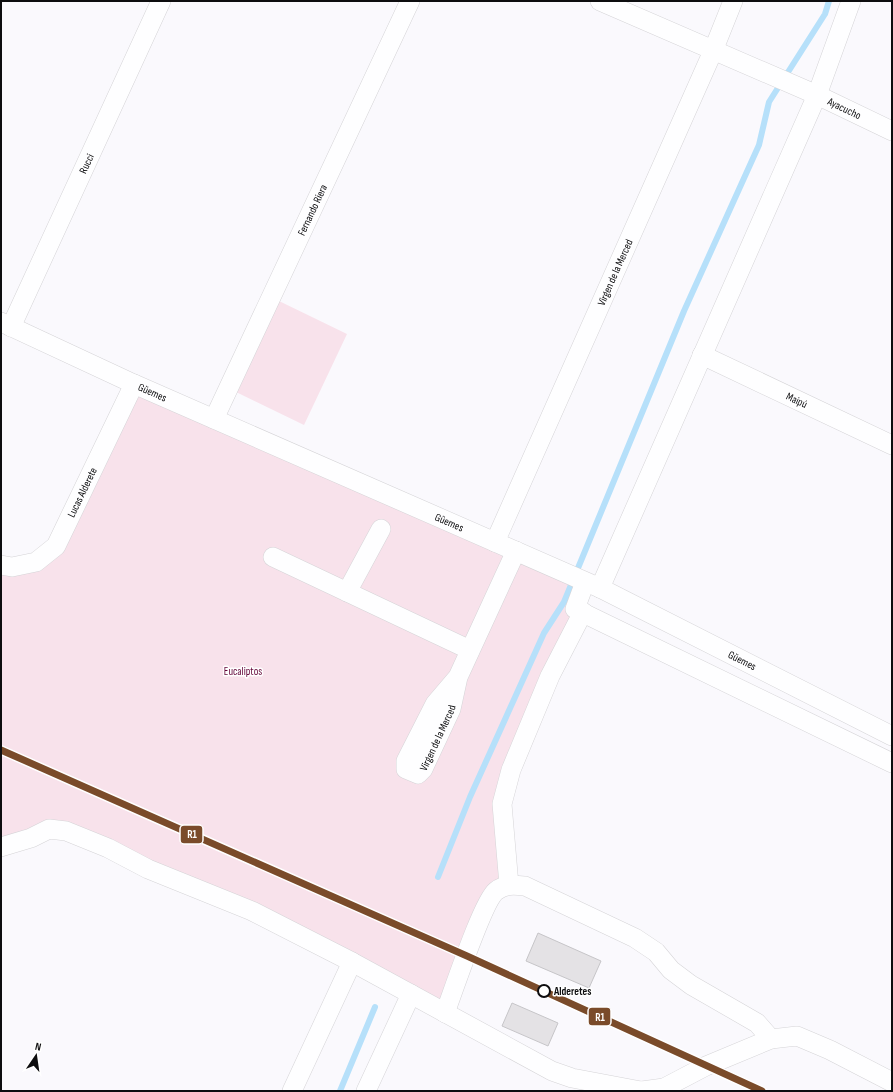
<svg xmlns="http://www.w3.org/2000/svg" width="893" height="1092" font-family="'Sofia Sans Condensed',sans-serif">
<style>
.green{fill:#f8e2eb}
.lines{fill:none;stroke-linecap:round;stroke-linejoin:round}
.stream{stroke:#b6e0fa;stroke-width:6}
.building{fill:#e4e2e5;stroke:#c6c5c8}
.minor-casing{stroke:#d5d4d7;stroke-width:20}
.minor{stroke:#fefeff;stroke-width:19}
.rail-1-casing{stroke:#fff;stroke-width:10}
.rail-1{stroke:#7a4b2a;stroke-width:7}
.stop-dot{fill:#fff;stroke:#0d0d0f;stroke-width:2}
.labels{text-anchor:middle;stroke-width:3;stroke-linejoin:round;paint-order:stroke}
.street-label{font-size:11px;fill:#0d0d0f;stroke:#fff}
.park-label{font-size:11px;fill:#620437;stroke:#fff}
.stop-label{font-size:11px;font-weight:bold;fill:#0d0d0f;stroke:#fff;text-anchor:start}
.line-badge{stroke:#fff;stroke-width:1.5}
.badge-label{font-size:11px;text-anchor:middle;font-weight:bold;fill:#fff}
</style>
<rect width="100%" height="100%" fill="#faf9fd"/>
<path class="green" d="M279,301l68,33 -43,91 -68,-33z
M134,384l451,198 -74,188 -2,115 -14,7 -50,121 -379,-182 -65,15v-281l35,-3z"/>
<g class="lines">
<path class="stream" d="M438,877l32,-80 74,-164 20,-31 120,-291 75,-166 10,-43 56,-88 4,-13
M340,1091l35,-84"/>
</g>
<path class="building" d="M538,933l63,28 -12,27 -63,-27z
M512,1003l46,20 -10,23 -46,-20z"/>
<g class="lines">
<g class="minor-casing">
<g id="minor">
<path id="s1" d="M600,1l217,94 75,36"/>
<path id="s2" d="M1,322l133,62 466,204 292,148"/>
<path id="s3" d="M11,327l150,-326"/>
<path id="s4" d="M702,355l190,90"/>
<path id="s5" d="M214,419l196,-418"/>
<path id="s6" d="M495,542l218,-491 20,-50"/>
<path d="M273,557l197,93"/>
<path id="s7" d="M1,565l11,2 24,-5 20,-16 78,-162"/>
<path d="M585,582l-10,27 317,154"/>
<path d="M600,588l217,-493 34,-94"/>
<path d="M347,592l34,-63"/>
<path id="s8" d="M458,677l-23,27 -29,57v8l12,5 5,-5 28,-60 7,-32 58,-126"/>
<path d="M1,847l30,-9 18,-9 17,2 42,17 40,21 104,42 100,51 200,109 20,7 69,13"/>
<path d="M509,885l-7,-81 9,-34 39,-94 33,-64"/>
<path d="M445,1013c8,-21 38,-112 51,-122 9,-7 18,-6 29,-5l110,52 21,14 15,18 20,15 66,38 14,16"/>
<path d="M292,1091l60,-129"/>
<path d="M366,1091l45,-97"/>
<path d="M642,1091l22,-3 42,-22 65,-27 26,-3 33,14 62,32"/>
</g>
</g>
<use href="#minor" class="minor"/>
<g class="rail-1-casing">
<path id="rail-1" d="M1,750l466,206 295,135"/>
</g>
<use href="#rail-1" class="rail-1"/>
</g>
<circle class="stop-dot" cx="544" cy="991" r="6"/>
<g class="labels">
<g class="street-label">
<text dy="4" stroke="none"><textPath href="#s1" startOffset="267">Ayacucho</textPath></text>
<text dy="4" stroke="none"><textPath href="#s3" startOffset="180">Rucci</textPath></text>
<text dy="4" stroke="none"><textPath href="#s5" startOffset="231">Fernando Riera</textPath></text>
<text dy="4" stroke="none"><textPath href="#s6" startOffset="295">Virgen de la Merced</textPath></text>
<text dy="4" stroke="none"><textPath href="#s2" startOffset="167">Güemes</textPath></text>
<text dy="4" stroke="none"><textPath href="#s4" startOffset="105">Maipú</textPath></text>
<text dy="4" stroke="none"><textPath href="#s7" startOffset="121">Lucas Alderete</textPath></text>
<text dy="4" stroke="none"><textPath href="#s2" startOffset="491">Güemes</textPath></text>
<text dy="4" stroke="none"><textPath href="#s2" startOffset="815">Güemes</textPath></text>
<text dy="4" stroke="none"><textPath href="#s8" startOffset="162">Virgen de la Merced</textPath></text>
</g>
<g class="park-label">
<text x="243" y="675">Eucaliptos</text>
</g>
<g class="stop-label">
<text x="554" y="995">Alderetes</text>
</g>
</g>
<g class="line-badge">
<rect x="180" y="825" width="23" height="19" rx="4" fill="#7a4b2a"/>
<rect x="588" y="1007" width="23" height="19" rx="4" fill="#7a4b2a"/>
</g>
<g class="badge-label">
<text x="192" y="838">R1</text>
<text x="600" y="1021">R1</text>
</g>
<rect width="893" height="1092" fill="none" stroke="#0d0d0f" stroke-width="4"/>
<g transform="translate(36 1056) rotate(13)" stroke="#ffffff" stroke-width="3" paint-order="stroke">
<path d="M0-3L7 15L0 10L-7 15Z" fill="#0d0d0f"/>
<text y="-6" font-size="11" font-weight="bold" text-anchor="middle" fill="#0d0d0f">N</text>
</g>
</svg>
